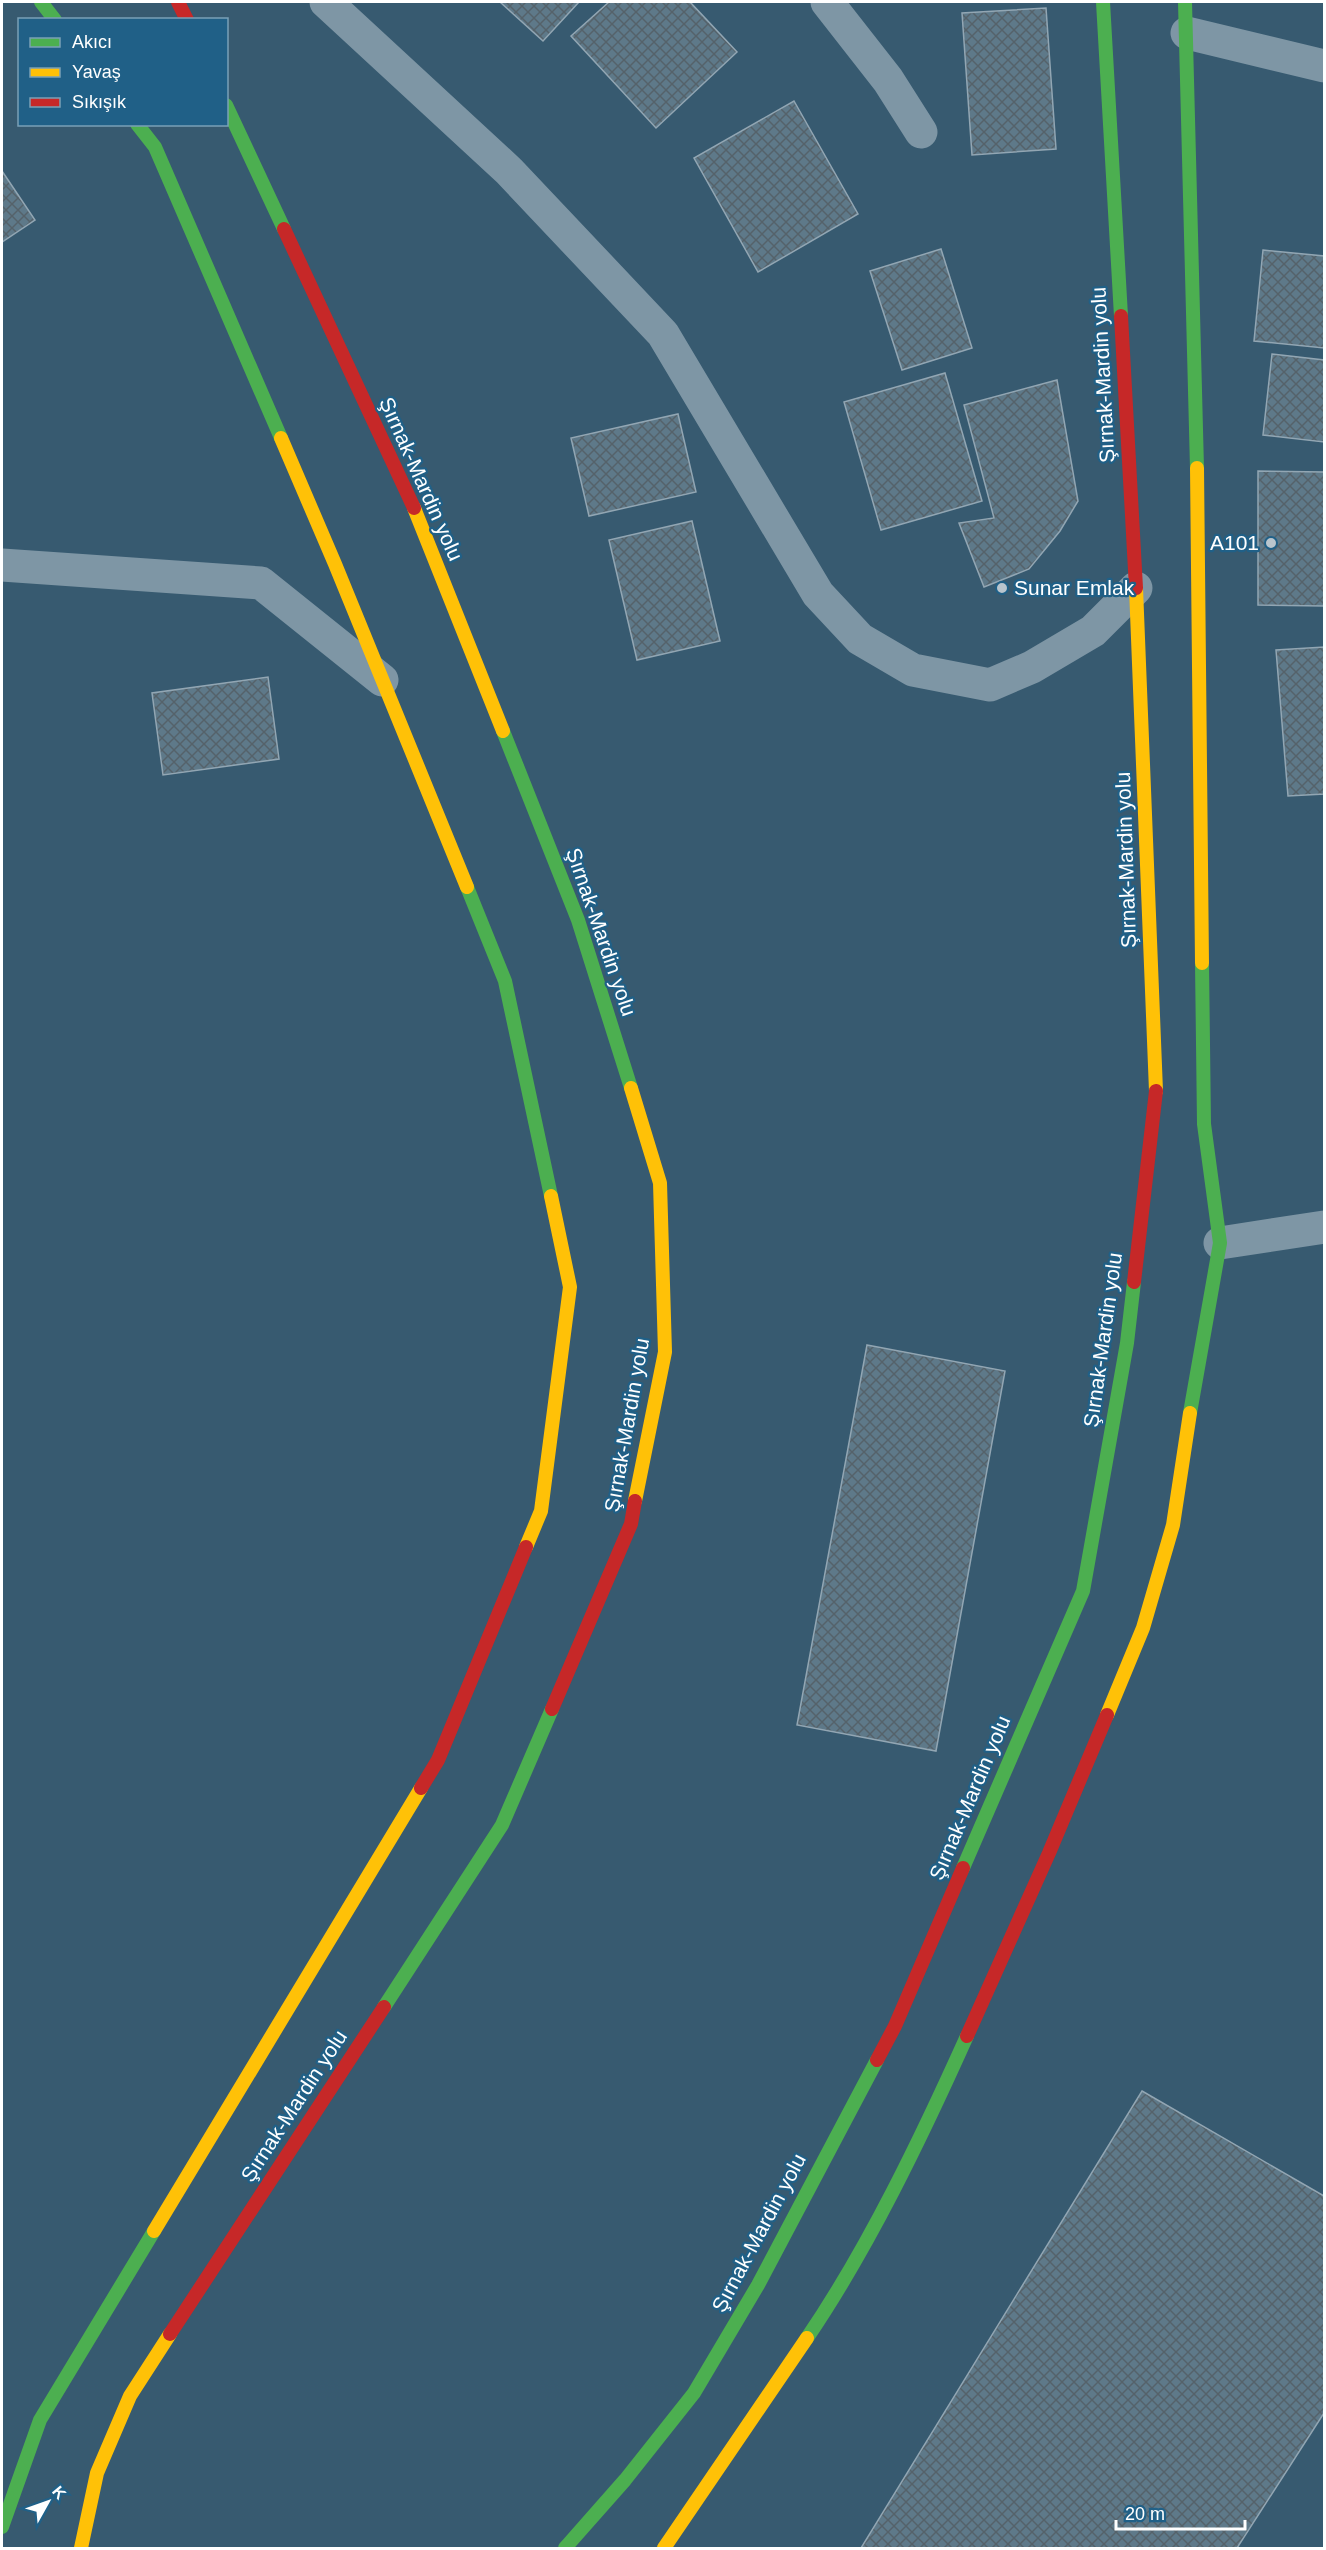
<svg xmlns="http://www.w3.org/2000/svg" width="1326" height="2550" font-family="Arial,sans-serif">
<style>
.building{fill:url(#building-cross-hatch);stroke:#92a6b3;stroke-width:1.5}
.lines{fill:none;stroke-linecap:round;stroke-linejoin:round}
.street{stroke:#7e96a5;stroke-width:33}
.fast{stroke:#4caf50;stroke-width:14}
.slow{stroke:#ffc107;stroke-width:14}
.jam{stroke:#c62828;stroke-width:14}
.poi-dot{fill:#b9c5cd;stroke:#206087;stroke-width:2}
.labels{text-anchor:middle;stroke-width:4.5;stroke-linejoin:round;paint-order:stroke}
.street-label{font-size:21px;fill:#fff;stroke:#206087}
.poi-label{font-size:21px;fill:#fff;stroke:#206087;text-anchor:end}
</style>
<defs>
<pattern id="building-cross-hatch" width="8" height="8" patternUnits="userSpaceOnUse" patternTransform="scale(1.5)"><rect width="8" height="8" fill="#5e7989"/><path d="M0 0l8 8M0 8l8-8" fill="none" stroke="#55626a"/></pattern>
</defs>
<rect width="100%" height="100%" fill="#375a70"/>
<path class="building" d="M500,2h79l-36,39z
M609,2h81l47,50 -81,76 -85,-92z
M1046,8l10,141 -84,6 -10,-142z
M794,101l64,113 -100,58 -64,-114z
M2,171l33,49 -33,22z
M941,249l31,99 -70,22 -32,-99z
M1263,250l61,6v92l-70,-7z
M1272,354l52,6v82l-61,-7z
M945,373l37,128 -101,29 -37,-128z
M1057,380l21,121 -18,30 -31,38 -45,18 -25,-64 35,-5 -30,-113z
M678,414l18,78 -107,24 -18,-78z
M1258,471l66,1v134l-66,-1z
M692,521l28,120 -83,19 -28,-120z
M1324,647v147l-36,2 -12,-146z
M268,677l11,82 -116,16 -11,-82z
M867,1345l138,26 -69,380 -139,-26z
M1142,2091l182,105v217l-87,135h-376z"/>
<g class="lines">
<path class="street" d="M326,2l183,169 154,163 155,260 42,45 53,31 77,15 42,-18 61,-36 43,-43
M827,2l61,78 33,52
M1187,33l137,33
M2,565l259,18 121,97
M1220,1243l104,-16"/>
<path class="fast" d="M41,2l14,18
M1103,2l18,314
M1185,2l12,466
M226,105l58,124
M137,124l18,23 126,291
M503,731l75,189 53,168
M467,887l38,94 46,215
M1190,1413l30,-170 -16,-119 -2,-161
M963,1868l120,-277 44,-248 7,-61
M384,2007l118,-182 50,-116
M807,2338c62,-91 115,-202 160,-302
M2,2527l38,-107 114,-189
M565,2548l60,-68 69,-87 64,-108 119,-225"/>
<path class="slow" d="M281,438l54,126 132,323
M1197,468l5,495
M414,508l89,223
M1136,588l20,503
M631,1088l29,95 5,169 -30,149
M526,1547l15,-36 29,-224 -19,-91
M1107,1715l36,-87 30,-103 17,-112
M154,2231l267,-443
M81,2548l16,-75 33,-77 40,-62
M664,2548l143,-210"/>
<path class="jam" d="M178,2l9,18
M284,229l130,279
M1121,316l15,272
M1134,1282l22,-191
M552,1709l79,-185 4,-23
M421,1788l17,-28 88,-213
M967,2036l82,-183 58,-138
M877,2060l18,-34 68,-158
M170,2334l214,-327"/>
</g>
<g class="poi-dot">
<circle cx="1271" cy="543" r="6"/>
<circle cx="1002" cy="588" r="6"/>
</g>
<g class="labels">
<g class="street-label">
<text transform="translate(1103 375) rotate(-93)" y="7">Şırnak-Mardin yolu</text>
<text transform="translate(421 479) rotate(66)" y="7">Şırnak-Mardin yolu</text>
<text transform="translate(1126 860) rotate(-92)" y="7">Şırnak-Mardin yolu</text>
<text transform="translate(601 932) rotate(71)" y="7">Şırnak-Mardin yolu</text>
<text transform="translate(1103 1340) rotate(-82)" y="7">Şırnak-Mardin yolu</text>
<text transform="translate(627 1425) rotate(-80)" y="7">Şırnak-Mardin yolu</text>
<text transform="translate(970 1798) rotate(-67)" y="7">Şırnak-Mardin yolu</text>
<text transform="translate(294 2106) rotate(-57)" y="7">Şırnak-Mardin yolu</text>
<text transform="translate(759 2233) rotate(-62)" y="7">Şırnak-Mardin yolu</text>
</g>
<g class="poi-label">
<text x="1259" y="550">A101</text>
<text x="1014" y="595" text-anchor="start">Sunar Emlak</text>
</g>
</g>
<rect width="1326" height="2550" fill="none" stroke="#ffffff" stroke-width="6"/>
<rect x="18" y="18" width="210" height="108" fill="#206087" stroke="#79a0b7" stroke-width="1.5"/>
<rect x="30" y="38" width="30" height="9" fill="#4caf50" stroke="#79a0b7" stroke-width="1.5"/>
<text x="72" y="48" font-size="18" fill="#ffffff">Akıcı</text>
<rect x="30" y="68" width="30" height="9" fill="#ffc107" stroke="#79a0b7" stroke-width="1.5"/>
<text x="72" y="78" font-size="18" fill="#ffffff">Yavaş</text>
<rect x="30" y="98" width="30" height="9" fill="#c62828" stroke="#79a0b7" stroke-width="1.5"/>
<text x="72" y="108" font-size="18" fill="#ffffff">Sıkışık</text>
<g transform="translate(48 2502) rotate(50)" stroke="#206087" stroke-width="4.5" paint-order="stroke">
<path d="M0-4.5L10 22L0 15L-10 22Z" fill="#ffffff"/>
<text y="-9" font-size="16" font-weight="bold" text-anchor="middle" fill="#ffffff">K</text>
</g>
<path d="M1116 2520v9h129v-9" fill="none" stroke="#ffffff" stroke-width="3"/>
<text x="1125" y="2520" font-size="18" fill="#ffffff" stroke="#206087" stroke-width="4.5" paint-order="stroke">20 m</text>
</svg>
